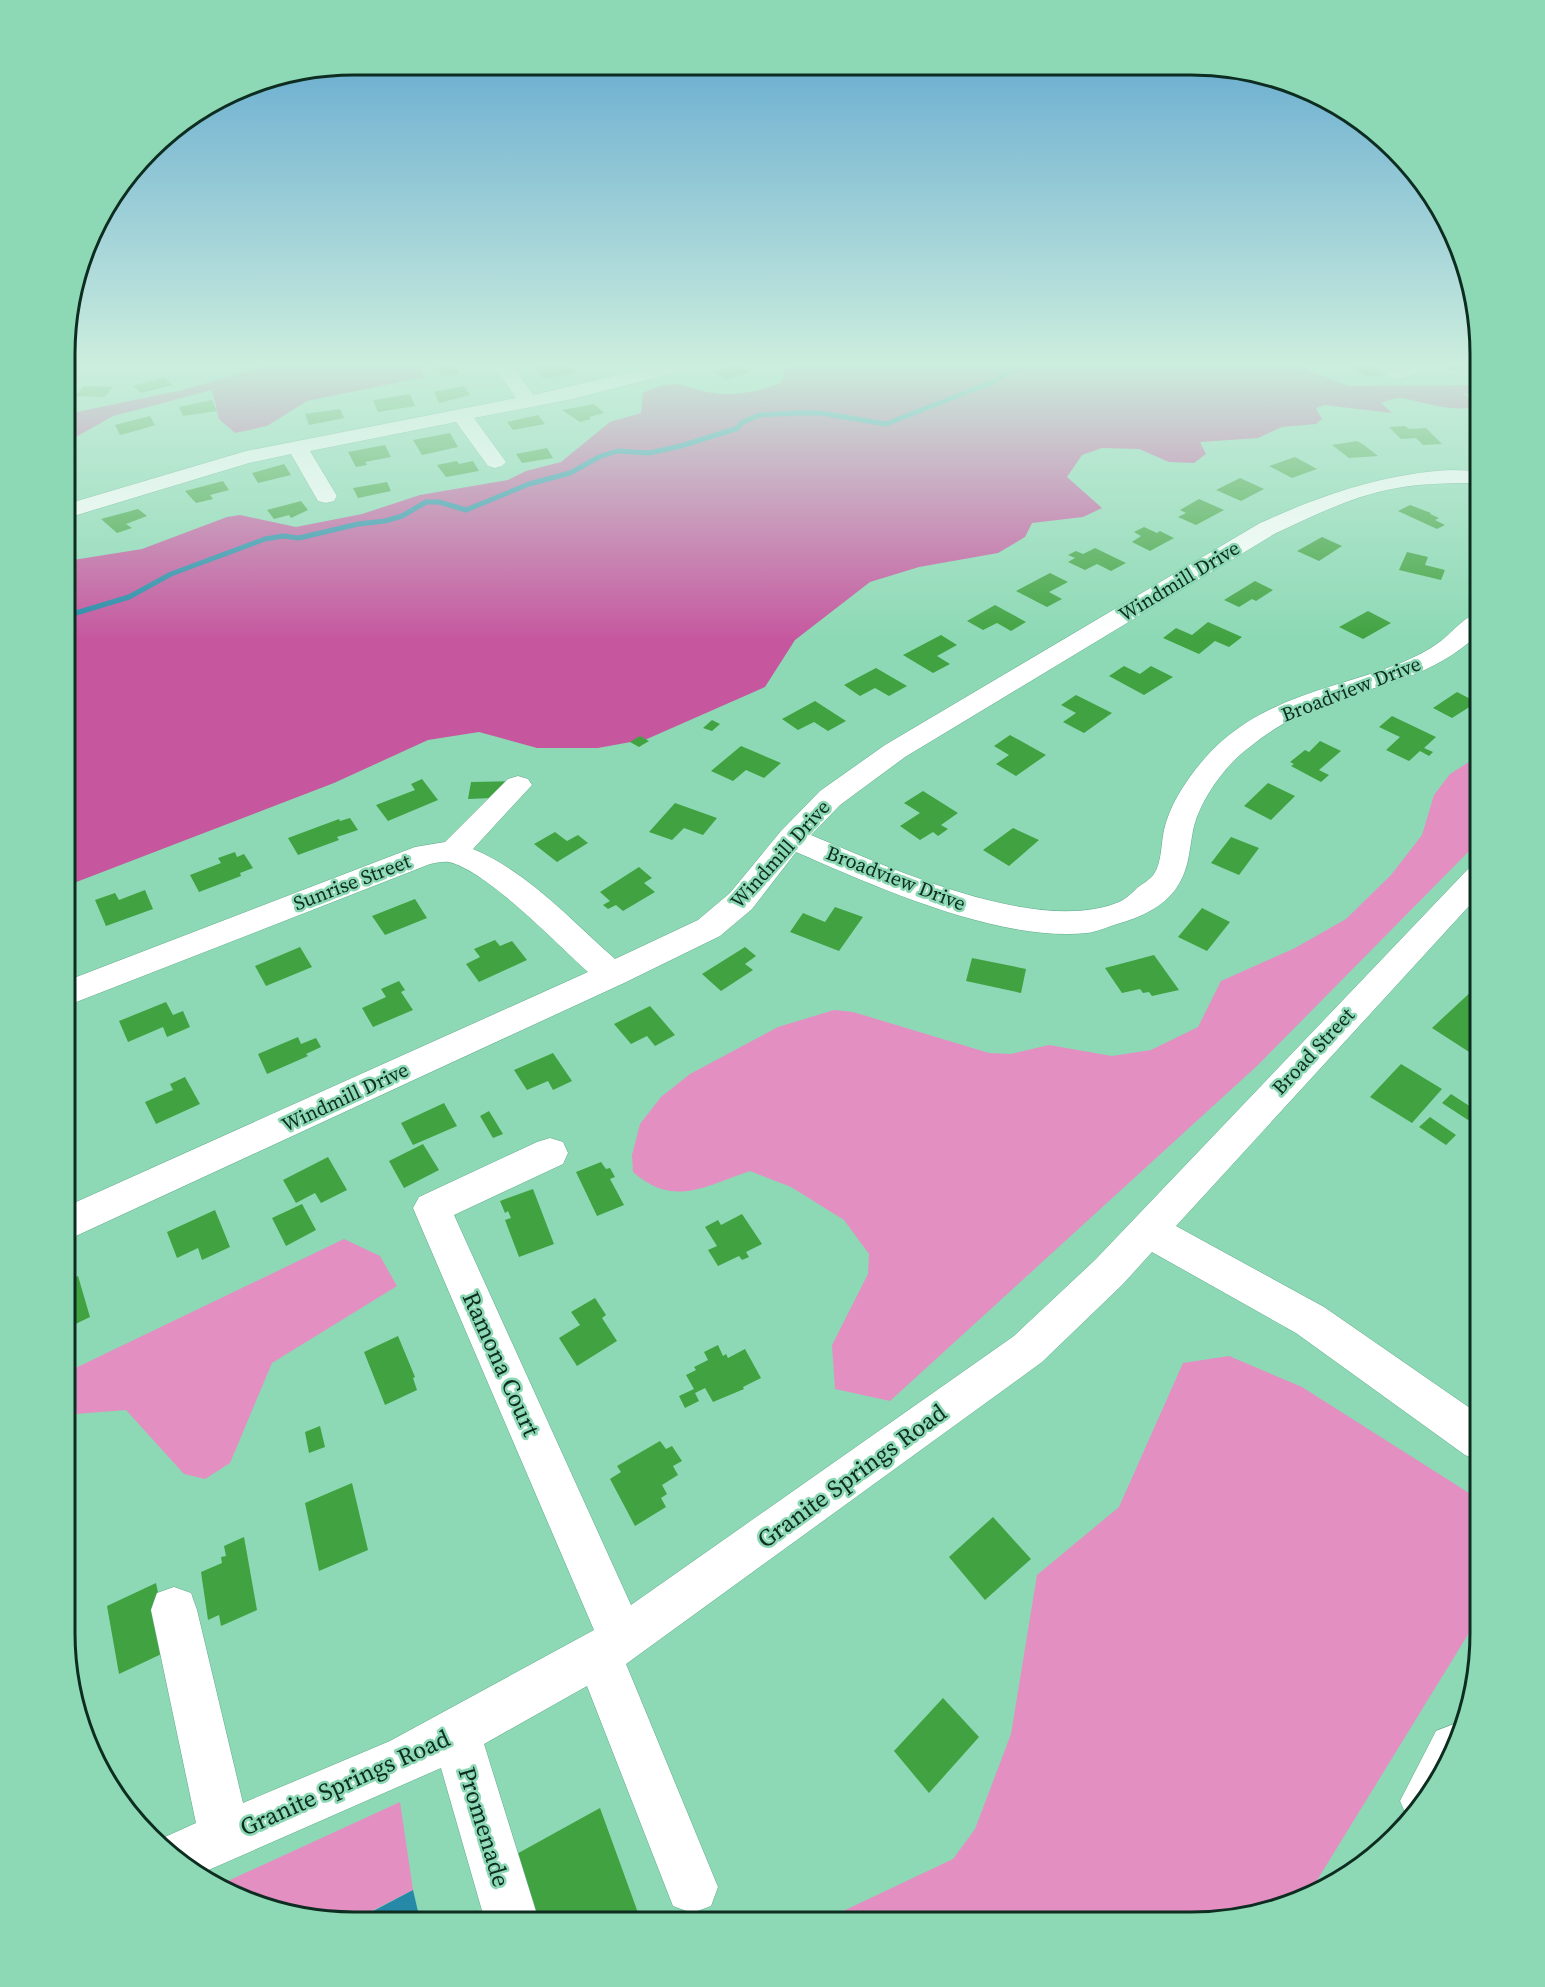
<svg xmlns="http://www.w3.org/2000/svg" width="1545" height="1987" font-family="'Source Serif 4',serif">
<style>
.green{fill:#e38fc2}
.forest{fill:#c6579f}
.water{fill:#2689a7}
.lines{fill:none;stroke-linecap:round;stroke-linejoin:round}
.stream{stroke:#2689a7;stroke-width:5}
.building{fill:#40a240}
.minor-casing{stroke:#61ab8a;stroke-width:1}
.minor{fill:#fff;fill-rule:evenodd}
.labels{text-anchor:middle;stroke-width:5;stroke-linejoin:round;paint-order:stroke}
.street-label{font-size:20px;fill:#0d2d20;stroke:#8dd9b5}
.near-street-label{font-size:24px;fill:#0d2d20;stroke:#8dd9b5}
.rim{fill:none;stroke:#0d2d20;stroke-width:3}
</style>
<rect width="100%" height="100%" fill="#8dd9b5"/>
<path class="green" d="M1480,755v85l-222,225 -368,336 -55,-12 -3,-44 36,-71 1,-20 -25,-34 -53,-33 -41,-16c-45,15 -76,37 -117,1l-1,-17 8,-31 21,-27 29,-23 88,-47 56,-17 19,2 136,41 22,1 38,-9 63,11 39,-6 47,-23 23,-46 74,-33 51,-29 45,-44 31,-40 12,-40 16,-21z
M344,1239l36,17 17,30 -125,77 -42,100 -25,16 -21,-5 -58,-64 -50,4 -11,6v-47z
M1229,1356l73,31 178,113v115l-172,280 -117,27 -369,-1 131,-62 22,-30 36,-95 26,-159 82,-68 64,-144z
M400,1802l13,88 -59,30h-37l-96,-36z"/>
<path class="forest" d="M281,362h139l4,15 -117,24 -40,25 -32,7 -16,-14 -7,-29 -99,26 -46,26v-28l116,-24z
M817,362h477l20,11 35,13 131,-1v7l-17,2 16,9c-18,14 -58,-3 -80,-5 -6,0 -12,3 -18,5l11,10 -68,-8 -8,3 6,11 -6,5 -34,3 -24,11 -58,4 6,12 -12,9 -25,-1 -30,-13 -37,-1 -20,7 -15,22 35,31 -19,9 -51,6 -7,14 -27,16 -79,14 -49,15 -75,58 -30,47 -118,52 -49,9h-61l-58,-16 -51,8 -94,43 -268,103 1,-325 75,-12 85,-32 13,-2 56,12 66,-13 58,-19 88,-15 18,-9 35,-9 49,-40 31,-9 2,-20c39,-19 42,-1 78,1 20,1 42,-3 61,-12l3,-13z"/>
<path class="water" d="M413,1890l7,30h-64z"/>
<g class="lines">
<path class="stream" d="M66,616l63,-19 42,-23 94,-35 18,-3 16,2 59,-14 27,-3 17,-5 24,-14h13l27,8 63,-26 41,-11 29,-16 18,-6 32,2 32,-7 57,-18 3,-5 18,-8 40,-2h22l65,11 109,-43 17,-12 35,-7"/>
</g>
<path class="building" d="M193,362h21l-1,4 -21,1z
M442,362h11l7,12 -18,3 -8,-14z
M1346,362h23l17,13 -20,2z
M1441,362h39v7l-34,1z
M738,363l13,9 -26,8 -11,-8z
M549,364l2,3 17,-3 8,9 -32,6 -10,-12z
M164,377l8,8 -31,8 -8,-7z
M84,386l29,1 -9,10 -29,-1z
M464,386l6,9 -31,8 -5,-11z
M410,394l5,12 -37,6 -5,-12z
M212,400l5,11 -34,5 -4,-9z
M594,404l10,9 -15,4 2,2 -11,3 -18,-12z
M340,409l4,9 -35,7 -4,-11z
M538,415l7,9 -32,6 -6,-8z
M150,416l5,9 -16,5 -19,5 -5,-10z
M1405,426l4,3 17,-1 16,16 -19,1 -7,-7 -15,1 -12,-12z
M450,433l8,14 -36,8 -9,-15z
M1357,441l7,4 14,11 -29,2 -17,-13z
M385,445l6,12 -26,5 2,3 -11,2 -8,-15z
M547,448l6,10 -31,5 -6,-9z
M1295,457l22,12 -25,9 -23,-12z
M457,461l2,3 14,-3 6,10 -33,6 -9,-12z
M284,464l7,11 -33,8 -6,-10z
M1240,478l24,11 -23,12 -25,-11z
M223,481l6,9 -19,5 3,4 -17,4 -11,-12z
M387,482l4,9 -33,7 -5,-10z
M1199,499l25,11 -28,15 -18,-8 8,-4 -6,-3z
M301,501l7,9 -17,8 -2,-3 -15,4 -7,-9z
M1410,505l21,8 -1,1 9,4 -4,2 10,5 -8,4 -39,-18z
M138,509l9,7 -21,8 6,4 -15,5 -16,-14z
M1144,527l13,6 3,-2 14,7 -24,13 -18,-9 9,-6 -7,-4z
M1322,537l20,9 -23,15 -22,-10z
M1095,548l31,15 -15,8 -14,-7 -12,6 -17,-8 7,-4 -7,-3 8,-4 7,3z
M1407,552l21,5 -3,8 20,5 -4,10 -42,-10z
M1050,573l18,9 -19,10 13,7 -15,8 -31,-16z
M1255,581l18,9 -17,11 -4,-2 -13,8 -15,-7z
M995,605l31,17 -15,9 -14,-8 -14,7 -16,-9z
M1368,611l23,12 -28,16 -24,-12z
M1208,622l34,15 -13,10 -14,-6 -16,13 -36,-16 13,-10 16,7z
M941,635l16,10 -20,11 13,8 -17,9 -30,-18z
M1124,666l16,8 11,-8 22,11 -29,18 -35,-19z
M876,668l31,18 -18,10 -14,-8 -15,8 -16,-11z
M1457,692l23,12 -5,4 -4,-2 -19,12 -19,-10z
M1076,695l36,18 -28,20 -21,-11 13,-9 -15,-8z
M815,701l31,20 -18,10 -14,-9 -16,8 -16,-11z
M1392,716l44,21 -12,11 9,4 -4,4 -9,-5 -11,10 -23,-11 14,-13 -21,-10z
M712,720l8,4 -8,7 -9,-3z
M1010,735l36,20 -30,21 -20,-12 13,-9 -15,-9z
M640,736l9,5 -10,6 -9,-5z
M1320,741l21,10 -22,19 10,5 -8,7 -30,-16 3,-2 -4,-2 15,-12 4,2z
M741,746l40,17 -17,15 -18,-8 -13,11 -22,-10z
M422,779l16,21 -50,21 -12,-16 39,-15 -4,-6z
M518,781l1,16 -51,2 3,-17z
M1268,783l27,13 -24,24 -27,-14z
M923,791l35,22 -17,12 7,4 -10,7 -5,-4 -13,8 -20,-14 20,-13 -16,-10z
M675,803l42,15 -14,17 -19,-7 -12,12 -23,-8z
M350,818l8,12 -21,7 2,3 -41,15 -10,-17 51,-19 1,2z
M1013,828l26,12 -30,26 -26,-16z
M555,832l12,9 11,-6 10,8 -31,19 -23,-18z
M1231,837l28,11 -20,27 -28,-12z
M235,852l2,5 7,-3 9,14 -13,5 1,3 -42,16 -9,-17 31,-12 -3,-5z
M639,867l13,11 -8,5 11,9 -32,19 -7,-6 -8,4 -5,-4 7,-4 -10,-9z
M145,890l8,19 -47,17 -11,-26 20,-7 4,7z
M415,899l12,19 -42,17 -13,-19z
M835,907l28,10 -24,34 -49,-19 13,-19 22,9z
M1202,908l28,14 -23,29 -29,-14z
M495,940l5,6 12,-5 15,19 -48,22 -13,-18 14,-7 -6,-8z
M300,947l12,20 -46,19 -11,-20z
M745,947l11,9 -11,8 8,6 -32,21 -19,-17z
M1154,955l25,35 -27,6 -3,-4 -6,1 -3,-4 -18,4 -17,-25z
M972,958l54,11 -5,24 -55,-12z
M399,981l6,9 -4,2 12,18 -40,17 -11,-19 24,-11 -5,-8z
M1475,988l5,3v68l-48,-31z
M166,1002l7,13 10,-4 7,16 -23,10 -4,-10 -35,15 -9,-21z
M650,1006l25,29 -20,11 -8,-10 -16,8 -17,-20z
M298,1037l3,7 15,-6 5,9 -15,7 2,2 -41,18 -9,-20z
M553,1053l19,28 -19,9 -5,-9 -21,9 -13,-20z
M1401,1064l41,25 -30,34 -42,-26z
M185,1077l15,27 -44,20 -11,-22 28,-12 -3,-6z
M1451,1094l26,17 -9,9 -26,-17z
M444,1103l13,23 -44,19 -12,-22z
M489,1111l14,23 -10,4 -13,-22z
M1430,1117l26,18 -10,10 -27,-18z
M423,1144l16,26 -35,18 -15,-27z
M328,1157l19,33 -26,13 -6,-10 -19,10 -13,-23z
M601,1162l5,7 4,-1 5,9 -5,2 14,26 -27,11 -21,-44z
M533,1189l21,55 -35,13 -14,-37 6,-2 -3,-7 -3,2 -5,-12z
M302,1204l14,26 -30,16 -14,-28z
M215,1210l15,37 -28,13 -4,-12 -21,10 -10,-26z
M742,1214l20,30 -16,8 3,5 -7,3 -3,-4 -21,10 -10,-16 9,-4 -12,-19 13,-7 3,5z
M78,1276l12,41 -25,12v-47z
M595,1298l11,17 -4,3 15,23 -40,25 -18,-28 21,-13 -9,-13z
M398,1336l17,41 -2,1 4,12 -32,15 -21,-53z
M718,1345l5,11 3,-2 2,4 17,-9 16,29 -18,9 1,2 -31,13 -8,-14 -10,5 4,8 -14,7 -6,-12 15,-7 -8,-14 10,-5 -2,-3 14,-7 -4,-8z
M320,1426l5,21 -16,6 -4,-21z
M660,1441l6,8 6,-3 10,15 -9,5 5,9 -16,10 5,9 -6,4 5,9 -31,19 -25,-47 11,-7 -4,-6z
M352,1483l16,67 -49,21 -14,-68z
M993,1517l38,42 -46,41 -36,-43z
M244,1537l13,73 -36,16 -2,-11 -11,5 -7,-48 21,-9 -1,-6 5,-1 -2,-10z
M156,1583l14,67 -51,24 -12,-68z
M943,1698l36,39 -50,56 -35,-42z
M600,1808l41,113h-108l-20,-65z"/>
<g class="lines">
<g class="minor-casing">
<path id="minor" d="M492,362h18l23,33 140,-33h30l-2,4 -129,33 -98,19 32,44 -4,4 -7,2 -7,-2 -32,-44 -146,29 27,45 -3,5 -8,2 -8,-2 -27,-47 -42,9 -182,55v-14l179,-53 270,-53z
M1418,362h29l-2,4 -48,13 -7,-2 -3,-4 3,-4z
M1450,470l30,1v12c-28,0 -55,0 -83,5 -42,7 -82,27 -121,45l-371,224 -65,48 -29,30c77,32 226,101 308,67 7,-3 13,-9 18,-14 5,-4 14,-9 17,-14 8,-12 7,-31 10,-44 7,-32 35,-69 59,-90 52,-45 117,-53 178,-77 14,-6 28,-13 40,-22 13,-10 23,-25 39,-28v20c-49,45 -94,49 -154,71 -27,10 -53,24 -75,42 -25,18 -49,51 -57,80 -5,22 -4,42 -17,61 -13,20 -38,31 -60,37 -10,3 -20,8 -30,9 -89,9 -210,-46 -291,-81l-44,57 -32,27 -96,47 -559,258v-34l523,-235c-31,-28 -101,-101 -139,-110 -6,-1 -13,1 -19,2l-364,142v-25l349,-134 30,-5 63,-63 10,-3 10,3 4,6 -59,64c55,23 99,72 142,110l83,-39 32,-27 51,-62 39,-40 65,-46 375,-222c62,-28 122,-49 190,-53z
M1480,865v29l-304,332 148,81 156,108v46l-15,-6 -169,-122 -144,-81 -29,32 -81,78 -416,302 92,223 -7,19 -19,7 -19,-7 -86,-220 -103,58 55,177h-54l-44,-153 -244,107 -41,-34 40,-18 -45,-213 6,-17 17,-6 17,6 6,17 46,193 147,-62 204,-111 -181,-422 6,-11 118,-55 13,-4 13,4 5,11 -5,11 -109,51 177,390 383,-269 81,-76 374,-392z
M1454,1724l10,4 -32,66 -24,25 -8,-18 36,-70z"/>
</g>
<use href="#minor" class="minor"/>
</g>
<linearGradient id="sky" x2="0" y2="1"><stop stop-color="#5aa3ce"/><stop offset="0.57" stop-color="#cceede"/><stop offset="1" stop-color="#cceede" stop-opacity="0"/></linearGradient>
<rect width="1545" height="640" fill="url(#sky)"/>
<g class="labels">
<g class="street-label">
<text transform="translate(1179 581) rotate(-31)" y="7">Windmill Drive</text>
<text transform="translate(1351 689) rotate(-21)" y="7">Broadview Drive</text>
<text transform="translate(780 854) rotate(-48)" y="7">Windmill Drive</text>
<text transform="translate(896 878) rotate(21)" y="7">Broadview Drive</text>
<text transform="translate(352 882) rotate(-21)" y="7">Sunrise Street</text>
<text transform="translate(1313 1051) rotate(-47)" y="7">Broad Street</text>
<text transform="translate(345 1097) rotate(-25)" y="7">Windmill Drive</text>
</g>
<g class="near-street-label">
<text transform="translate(501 1364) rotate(66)" y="8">Ramona Court</text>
<text transform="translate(852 1476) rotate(-36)" y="8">Granite Springs Road</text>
<text transform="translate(345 1783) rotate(-24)" y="8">Granite Springs Road</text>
<text transform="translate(484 1827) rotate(73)" y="8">Promenade</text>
</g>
</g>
<path d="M0 0H1545V1987H0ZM354 75H1191A279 279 0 0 1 1470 354V1633A279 279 0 0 1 1191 1912H354A279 279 0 0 1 75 1633V354A279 279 0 0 1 354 75Z" fill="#8dd9b5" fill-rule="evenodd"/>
<path class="rim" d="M354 75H1191A279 279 0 0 1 1470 354V1633A279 279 0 0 1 1191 1912H354A279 279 0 0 1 75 1633V354A279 279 0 0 1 354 75Z"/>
</svg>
